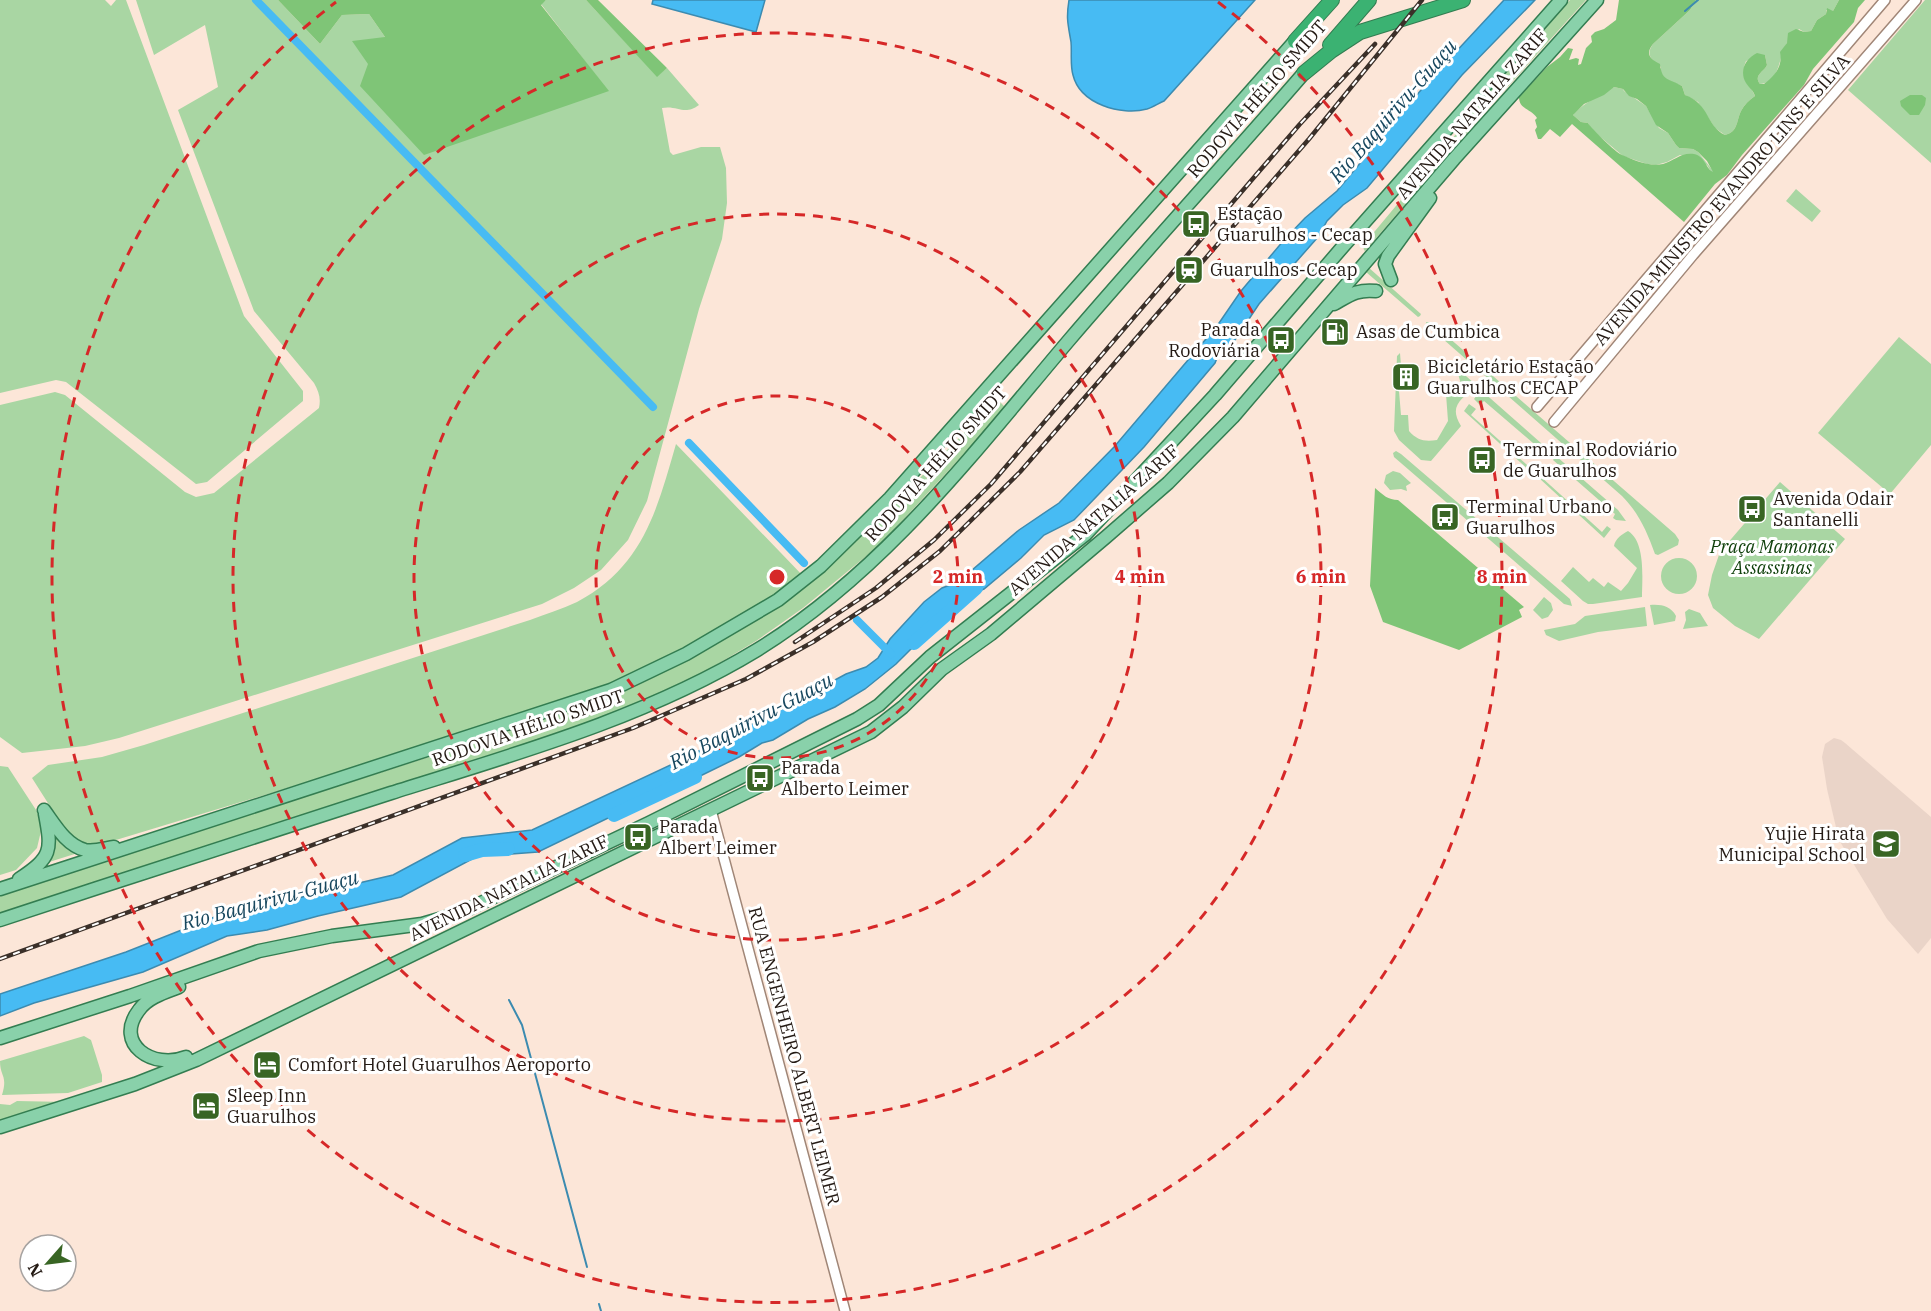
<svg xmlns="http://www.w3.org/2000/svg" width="1931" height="1311" font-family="'IBM Plex Serif',serif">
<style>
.education{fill:#ead4c8}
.green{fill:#a9d6a3}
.forest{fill:#7fc577;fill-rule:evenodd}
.water{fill:#47bbf3;stroke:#3c8bb0;stroke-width:1.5}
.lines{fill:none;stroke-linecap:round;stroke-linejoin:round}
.stream{stroke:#3c8bb0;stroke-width:2}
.canal{stroke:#47bbf3;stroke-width:8}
.river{stroke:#47bbf3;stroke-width:14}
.minor-casing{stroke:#a08677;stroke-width:12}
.major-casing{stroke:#337d51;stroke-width:15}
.highway-casing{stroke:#337d51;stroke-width:16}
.minor{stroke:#fff;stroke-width:9}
.major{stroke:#89d1aa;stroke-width:12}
.highway{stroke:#3bb272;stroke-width:14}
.rail-casing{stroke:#3b3029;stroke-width:4.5}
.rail{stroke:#fff;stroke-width:2;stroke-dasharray:7;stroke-linecap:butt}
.ring{fill:none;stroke:#d62828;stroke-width:3;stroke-dasharray:10 8}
.labels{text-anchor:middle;stroke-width:6;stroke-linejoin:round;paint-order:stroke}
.street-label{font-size:18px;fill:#241a14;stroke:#fff}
.poi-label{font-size:18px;fill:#241a14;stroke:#fff;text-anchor:start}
.park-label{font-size:18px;font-style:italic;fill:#0f400b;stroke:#fff}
.water-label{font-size:20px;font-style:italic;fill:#17475e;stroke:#fff}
.centre{fill:#d62828;stroke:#fff;stroke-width:3}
.ring-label{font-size:18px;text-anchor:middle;font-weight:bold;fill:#d62828;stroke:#fff;stroke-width:6;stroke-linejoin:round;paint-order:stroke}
</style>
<rect width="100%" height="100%" fill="#fce6d8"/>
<path class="education" d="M1834,738l7,2 4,3 86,74v121l-13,16 -31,-35 -48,-79 -12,-51 -5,-32 3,-13z"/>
<path class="green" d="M0,0h105l6,6 5,-6h10l118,316 59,75v10l-96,81 -11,2 -130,-102 -10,-2 -56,13z
M136,0h142l42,44 22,-29 27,-1 16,23 223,54 -67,-87 5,-4h40l71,76 10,-8 32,37c-15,11 -21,0 -37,3l8,44 3,3 28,-8h19l6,21 1,35 -5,36 -23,70 -52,192 -19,39 -27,30 -27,18 -32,16 -423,134 -34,8 -63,7 -22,-16v-332l55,-13 10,3 120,97 11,5 18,-4 105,-85c2,-10 0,-16 -5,-25l-60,-72 -76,-201 40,-23 -13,-62 -51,30z
M1570,0h16l-94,104 -127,147 -1,-1 -1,-4 7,-9 91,-109 14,-23z
M1696,0h143l-6,11 -7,-1v4l-9,6 -6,11 -7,1 -5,-3c-4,5 -10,10 -13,16 -8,14 -6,37 -26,39 -7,-9 4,-12 7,-19l-2,-10 -19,6c-7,18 3,20 9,35 -6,4 -11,9 -14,15 -5,11 -3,21 -16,24l-10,-7 -17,-26 -13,-7 -3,-9 -17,-7 -5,-8 1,-4c-9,-7 -16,-12 -8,-23l37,-34z
M1925,0h6v163l-83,-73z
M1614,87l9,2 1,2 22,15 13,22 9,5 8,12 3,3 14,1 5,3 16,20h-3l-4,-7 -27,-10 -13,7 -11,3 -9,-1 -24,-8 -31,-26 -4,-7 -7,-1 -8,-7c7,-9 30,-23 41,-28z
M1796,189l25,22 -9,11 -26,-21z
M1368,267l53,47 -1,2 -2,1 -52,-45 -1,-2z
M1426,322h3l11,8 235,204 4,6 -1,5 -20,10 -3,-1c-8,-22 -16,-41 -33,-58l-195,-171z
M1899,337l32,27v81l-41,49 -72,-61z
M1400,353l3,38h-4l2,24h7l1,16c8,9 15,11 28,9l11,-19 -2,-27h7v-9l8,-1 -5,-17 20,18c-14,15 -28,20 -15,41l-30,35 -10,-1 -22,-20 -5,-9 3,-75z
M1480,391h2l68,60 -3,4 -63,-54 -4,4 -6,-6z
M997,399l9,9 -125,136 -78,64 -47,33 -55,33 -79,36 -71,26 -551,177v-18l544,-175 69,-25 80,-37 54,-32 46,-32 78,-66z
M1469,404l7,5 -5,6 64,57 -2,2 -69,-63z
M676,444l129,134 -27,22 -167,90 -505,153c-30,5 -39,-9 -53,-32 -7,-11 -14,-22 -21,-33l16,-13 54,-8 42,-12 386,-125c15,-6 32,-11 47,-18 66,-35 80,-92 99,-158z
M1396,451l5,3 169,145 2,7 -8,-2 -170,-147 -1,-4z
M1556,456l62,54 8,11 -10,-1 -3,-2 2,-4 -62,-54z
M1393,471l7,2 11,10 -5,3 1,5 -6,-2 -11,1 -6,-7 2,-8z
M1540,476l62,56 5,-6 4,3 -7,9 -65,-60z
M1780,482l65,57 -86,100 -24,-13 -22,-18 -5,-13 4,-20 8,-23z
M1628,531c18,11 14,48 14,66l-49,7h-5l-5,-3 -22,-20 12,-14 16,15 4,-4 11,9 4,-5 13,9 7,-8 9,-15 -23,-22c1,-7 8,-12 14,-15z
M1661 576a18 18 0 1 1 36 0a18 18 0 1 1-36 0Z
M1544,597l7,6 2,7 -5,7 -6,2 -9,-9z
M1650,605c11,-1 21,1 26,11l-1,5 -21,4z
M1645,607l2,19 -49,6 -39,9 -13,-6 -2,-5 31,-6 10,-8z
M1689,609l11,4 8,13 -25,3 3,-9 -1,-8z
M0,766l8,1 30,46 3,18 -4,17 -21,22 -16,5z
M53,830l28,22 -35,11z
M84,1036l7,4 11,35v7l-34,11 -66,2c6,-20 -2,-18 -2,-34z
M17,1101l50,1 -67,22v-20l10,1z"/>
<path class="forest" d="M278,0h268l-5,5 68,86 -185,64 -64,-69 8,-22 -16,-23 33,-4 -16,-23 -27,1 -22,29z
M586,0h12l69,68 -10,9z
M1619,0h77l-6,10 -37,34c-8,10 -3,15 7,20 2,18 9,14 22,22l3,9c25,9 21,31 40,40 13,-3 11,-13 16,-24 3,-6 8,-11 14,-15 -2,-6 -5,-7 -9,-13 -7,-12 -1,-24 11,-30l8,2 2,10c-3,7 -14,10 -7,19h4c11,-8 19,-18 16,-32l7,-9 1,-10 8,-4 8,3 7,-1 6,-11 9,-6 1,-6 6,3 6,-11h26l-7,8 -4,14 -41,47 -9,16 -62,70 -15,20 -12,9 -31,38 -112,-98 -12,13 -10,-8 -9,10h-3l-3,-9 2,-3 -2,-7 2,-2c-6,-10 -18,-8 -18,-21l28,-30 13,-10 8,-9 5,1 -4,11 7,-2 3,1 -1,6 3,-1 5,-16 6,-6 -1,-6 4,-4 9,-3 12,-9zM1614,87l9,2 6,7 8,3 9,7 10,19 12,8 8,12 3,3 14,1 5,3 9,9 6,11c-7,-3 -8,-16 -19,-18 -13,-2 -20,7 -31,10 -14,3 -29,-4 -41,-9 -6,-2 -31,-27 -34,-32l-7,-1 -8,-7 11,-11 20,-9z
M1910,95h12l4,3 -1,7 -6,10h-9l-9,-9 -1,-5z
M1375,488c8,7 13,12 23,12l126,107 -5,3 3,7 -63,33 -76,-28 -13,-36z"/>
<path class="water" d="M653,0h112l-9,32 -104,-28z
M1069,0h186l-91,101c-5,2 -11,6 -17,8 -26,7 -67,-5 -74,-34 -3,-10 -1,-23 -2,-33 -3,-18 -5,-23 -2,-42z
M1504,0h31l-73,75 -95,113 -24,17 -16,16 -9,16 -59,67 -26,39 -16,15 -2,5 -71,84 -70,73 -30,15 -23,23 -37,31 -11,4 -22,16 -55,55 -31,25 -30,18 -27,12 -35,21 -11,3 -23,14 -47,23 -24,9 -130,63 -40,3 -2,-5c-10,0 -15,-1 -20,7l-75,40 -83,19 -51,14 -40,6 -84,36 -109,31 -34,13v-22l126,-42 96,-38 55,-9 35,-11 81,-19 69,-37 70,-8 147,-69 103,-52 19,-12 10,-4 35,-19 20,-7 12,-9 12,-19 34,-37 18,-14 16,-6 61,-52 40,-27 55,-56 103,-121 24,-35 43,-51 21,-22 32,-27 89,-107z"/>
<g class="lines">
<path class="stream" d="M1685,11l13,-11
M509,1000l13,25 65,242
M599,1304l2,7"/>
<path class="canal" d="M256,0l397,407
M689,443l115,120
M857,620l34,34"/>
<path class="river" d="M914,643l62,-55
M614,815l81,-38
M465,855l17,-5 26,-1"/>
<g class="minor-casing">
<path id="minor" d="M1537,407l348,-407
M1554,422l139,-167 223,-255
M711,810l134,501"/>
</g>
<g class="major-casing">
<path id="major" d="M1391,280l-6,-16 3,-8 42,-58
M1334,304c16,-9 23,-15 42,-13
M44,810c11,15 22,35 41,40 9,2 21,-2 29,-3
M19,879c33,-22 33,-28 26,-65
M0,889l611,-199 75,-36 92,-54 43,-34 69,-68 405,-457
M0,920c130,-43 260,-85 391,-127 124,-39 254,-75 366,-143 127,-78 218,-199 313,-311 77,-90 157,-177 234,-266
M179,987c-13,5 -31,10 -40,23 -26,34 14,60 47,47
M0,1038l130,-42 129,-45 73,-15 90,-12 38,-11 189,-90 208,-104 22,-14 51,-48 156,-123 129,-139 131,-152 215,-243
M0,1127l135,-43 61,-24 675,-328 32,-25 39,-38 49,-35 115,-97 62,-54 65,-66 221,-258 143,-159"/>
</g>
<g class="highway-casing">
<path id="highway" d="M1295,41l37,-41
M1330,45l39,-45
M1304,73l27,-22 29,-19 103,-32"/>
</g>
<use href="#minor" class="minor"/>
<use href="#major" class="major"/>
<use href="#highway" class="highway"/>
<g class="rail-casing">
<path id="rail" d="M795,642l81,-54 58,-48 57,-56 265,-309 44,-51 75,-80
M0,959l633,-231 113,-49 67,-37 69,-45 58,-46 80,-79 289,-333 113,-139"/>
</g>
<use href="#rail" class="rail"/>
</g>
<g class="ring">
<circle cx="777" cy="577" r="181"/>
<circle cx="777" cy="577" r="363"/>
<circle cx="777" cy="577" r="544"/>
<path d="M1218 2A725 725 0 1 1 336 2"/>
</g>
<defs>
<g id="bus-square" transform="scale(1.5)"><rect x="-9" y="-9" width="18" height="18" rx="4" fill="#386524" stroke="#fff"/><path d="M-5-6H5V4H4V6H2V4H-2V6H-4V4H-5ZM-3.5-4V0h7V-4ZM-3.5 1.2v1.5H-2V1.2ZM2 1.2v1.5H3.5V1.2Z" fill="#fff"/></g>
<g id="station-square" transform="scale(1.5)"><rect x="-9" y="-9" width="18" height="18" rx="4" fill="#386524" stroke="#fff"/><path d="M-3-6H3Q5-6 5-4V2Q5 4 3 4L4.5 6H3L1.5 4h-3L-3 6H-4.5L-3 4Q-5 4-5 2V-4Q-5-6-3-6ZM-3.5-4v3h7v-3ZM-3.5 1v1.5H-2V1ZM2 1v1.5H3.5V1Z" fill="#fff"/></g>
<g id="fuel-square" transform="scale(1.5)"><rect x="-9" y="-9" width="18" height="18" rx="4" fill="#386524" stroke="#fff"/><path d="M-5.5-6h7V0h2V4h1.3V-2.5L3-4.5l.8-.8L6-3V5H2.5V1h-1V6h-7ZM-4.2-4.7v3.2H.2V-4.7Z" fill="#fff"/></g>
<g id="building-square" transform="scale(1.5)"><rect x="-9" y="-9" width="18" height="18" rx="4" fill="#386524" stroke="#fff"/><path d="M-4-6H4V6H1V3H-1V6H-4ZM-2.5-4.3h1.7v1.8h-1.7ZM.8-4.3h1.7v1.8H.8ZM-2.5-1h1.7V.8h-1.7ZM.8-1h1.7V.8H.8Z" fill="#fff"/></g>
<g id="school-square" transform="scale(1.5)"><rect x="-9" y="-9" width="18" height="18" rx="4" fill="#386524" stroke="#fff"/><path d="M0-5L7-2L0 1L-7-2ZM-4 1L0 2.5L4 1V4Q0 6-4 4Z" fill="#fff"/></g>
<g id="hotel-square" transform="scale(1.5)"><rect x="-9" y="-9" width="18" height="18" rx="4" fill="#386524" stroke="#fff"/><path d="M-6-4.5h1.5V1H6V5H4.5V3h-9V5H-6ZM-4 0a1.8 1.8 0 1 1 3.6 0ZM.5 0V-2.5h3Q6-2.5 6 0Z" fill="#fff"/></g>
</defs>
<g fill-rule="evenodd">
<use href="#bus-square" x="1196" y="224"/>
<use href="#station-square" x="1189" y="270"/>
<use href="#fuel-square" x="1335" y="332"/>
<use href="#bus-square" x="1281" y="340"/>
<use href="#building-square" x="1406" y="377"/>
<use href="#bus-square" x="1482" y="460"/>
<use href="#bus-square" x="1752" y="509"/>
<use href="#bus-square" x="1445" y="517"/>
<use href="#bus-square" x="760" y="778"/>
<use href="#bus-square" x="638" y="837"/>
<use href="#school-square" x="1886" y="844"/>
<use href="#hotel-square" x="267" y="1065"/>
<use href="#hotel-square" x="206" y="1106"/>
</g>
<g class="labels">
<g class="street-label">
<text transform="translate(1257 99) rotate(-49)" y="6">RODOVIA HÉLIO SMIDT</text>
<text transform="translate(1472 114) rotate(-49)" y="6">AVENIDA NATALIA ZARIF</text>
<text transform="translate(1722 200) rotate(-49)" y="6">AVENIDA MINISTRO EVANDRO LINS E SILVA</text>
<text transform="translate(936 464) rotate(-48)" y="6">RODOVIA HÉLIO SMIDT</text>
<text transform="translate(1094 520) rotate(-41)" y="6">AVENIDA NATALIA ZARIF</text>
<text transform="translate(528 728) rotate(-19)" y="6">RODOVIA HÉLIO SMIDT</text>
<text transform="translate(509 888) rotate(-26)" y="6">AVENIDA NATALIA ZARIF</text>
<text transform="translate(794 1056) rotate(75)" y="6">RUA ENGENHEIRO ALBERT LEIMER</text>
</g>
<g class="poi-label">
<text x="1217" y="220">Estação<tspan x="1217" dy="21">Guarulhos - Cecap</tspan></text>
<text x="1210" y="276">Guarulhos-Cecap</text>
<text x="1260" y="336" text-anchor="end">Parada<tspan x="1260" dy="21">Rodoviária</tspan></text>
<text x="1356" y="338">Asas de Cumbica</text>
<text x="1427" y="373">Bicicletário Estação<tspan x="1427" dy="21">Guarulhos CECAP</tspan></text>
<text x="1503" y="456">Terminal Rodoviário<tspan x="1503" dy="21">de Guarulhos</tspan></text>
<text x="1773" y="505">Avenida Odair<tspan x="1773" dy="21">Santanelli</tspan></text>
<text x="1466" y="513">Terminal Urbano<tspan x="1466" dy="21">Guarulhos</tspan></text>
<text x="781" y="774">Parada<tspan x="781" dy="21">Alberto Leimer</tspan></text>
<text x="659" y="833">Parada<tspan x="659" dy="21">Albert Leimer</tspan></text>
<text x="1865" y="840" text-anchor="end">Yujie Hirata<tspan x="1865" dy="21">Municipal School</tspan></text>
<text x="288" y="1071">Comfort Hotel Guarulhos Aeroporto</text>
<text x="227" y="1102">Sleep Inn<tspan x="227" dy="21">Guarulhos</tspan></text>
</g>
<g class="park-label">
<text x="1772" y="553">Praça Mamonas<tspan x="1772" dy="21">Assassinas</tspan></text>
</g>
<g class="water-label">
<text transform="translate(1393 111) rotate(-49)" y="7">Rio Baquirivu-Guaçu</text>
<text transform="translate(751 721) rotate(-28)" y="7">Rio Baquirivu-Guaçu</text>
<text transform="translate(270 900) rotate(-15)" y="7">Rio Baquirivu-Guaçu</text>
</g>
</g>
<circle cx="777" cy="577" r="9" class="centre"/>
<g class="ring-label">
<text x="958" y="583">2 min</text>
<text x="1140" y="583">4 min</text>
<text x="1321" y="583">6 min</text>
<text x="1502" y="583">8 min</text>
</g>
<g transform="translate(48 1263) rotate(242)"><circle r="28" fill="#ffffff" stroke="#a7a3a1" stroke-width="1.5"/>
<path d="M0-4.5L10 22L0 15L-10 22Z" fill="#386524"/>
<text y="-9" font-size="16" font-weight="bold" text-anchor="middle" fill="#241a14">N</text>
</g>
</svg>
